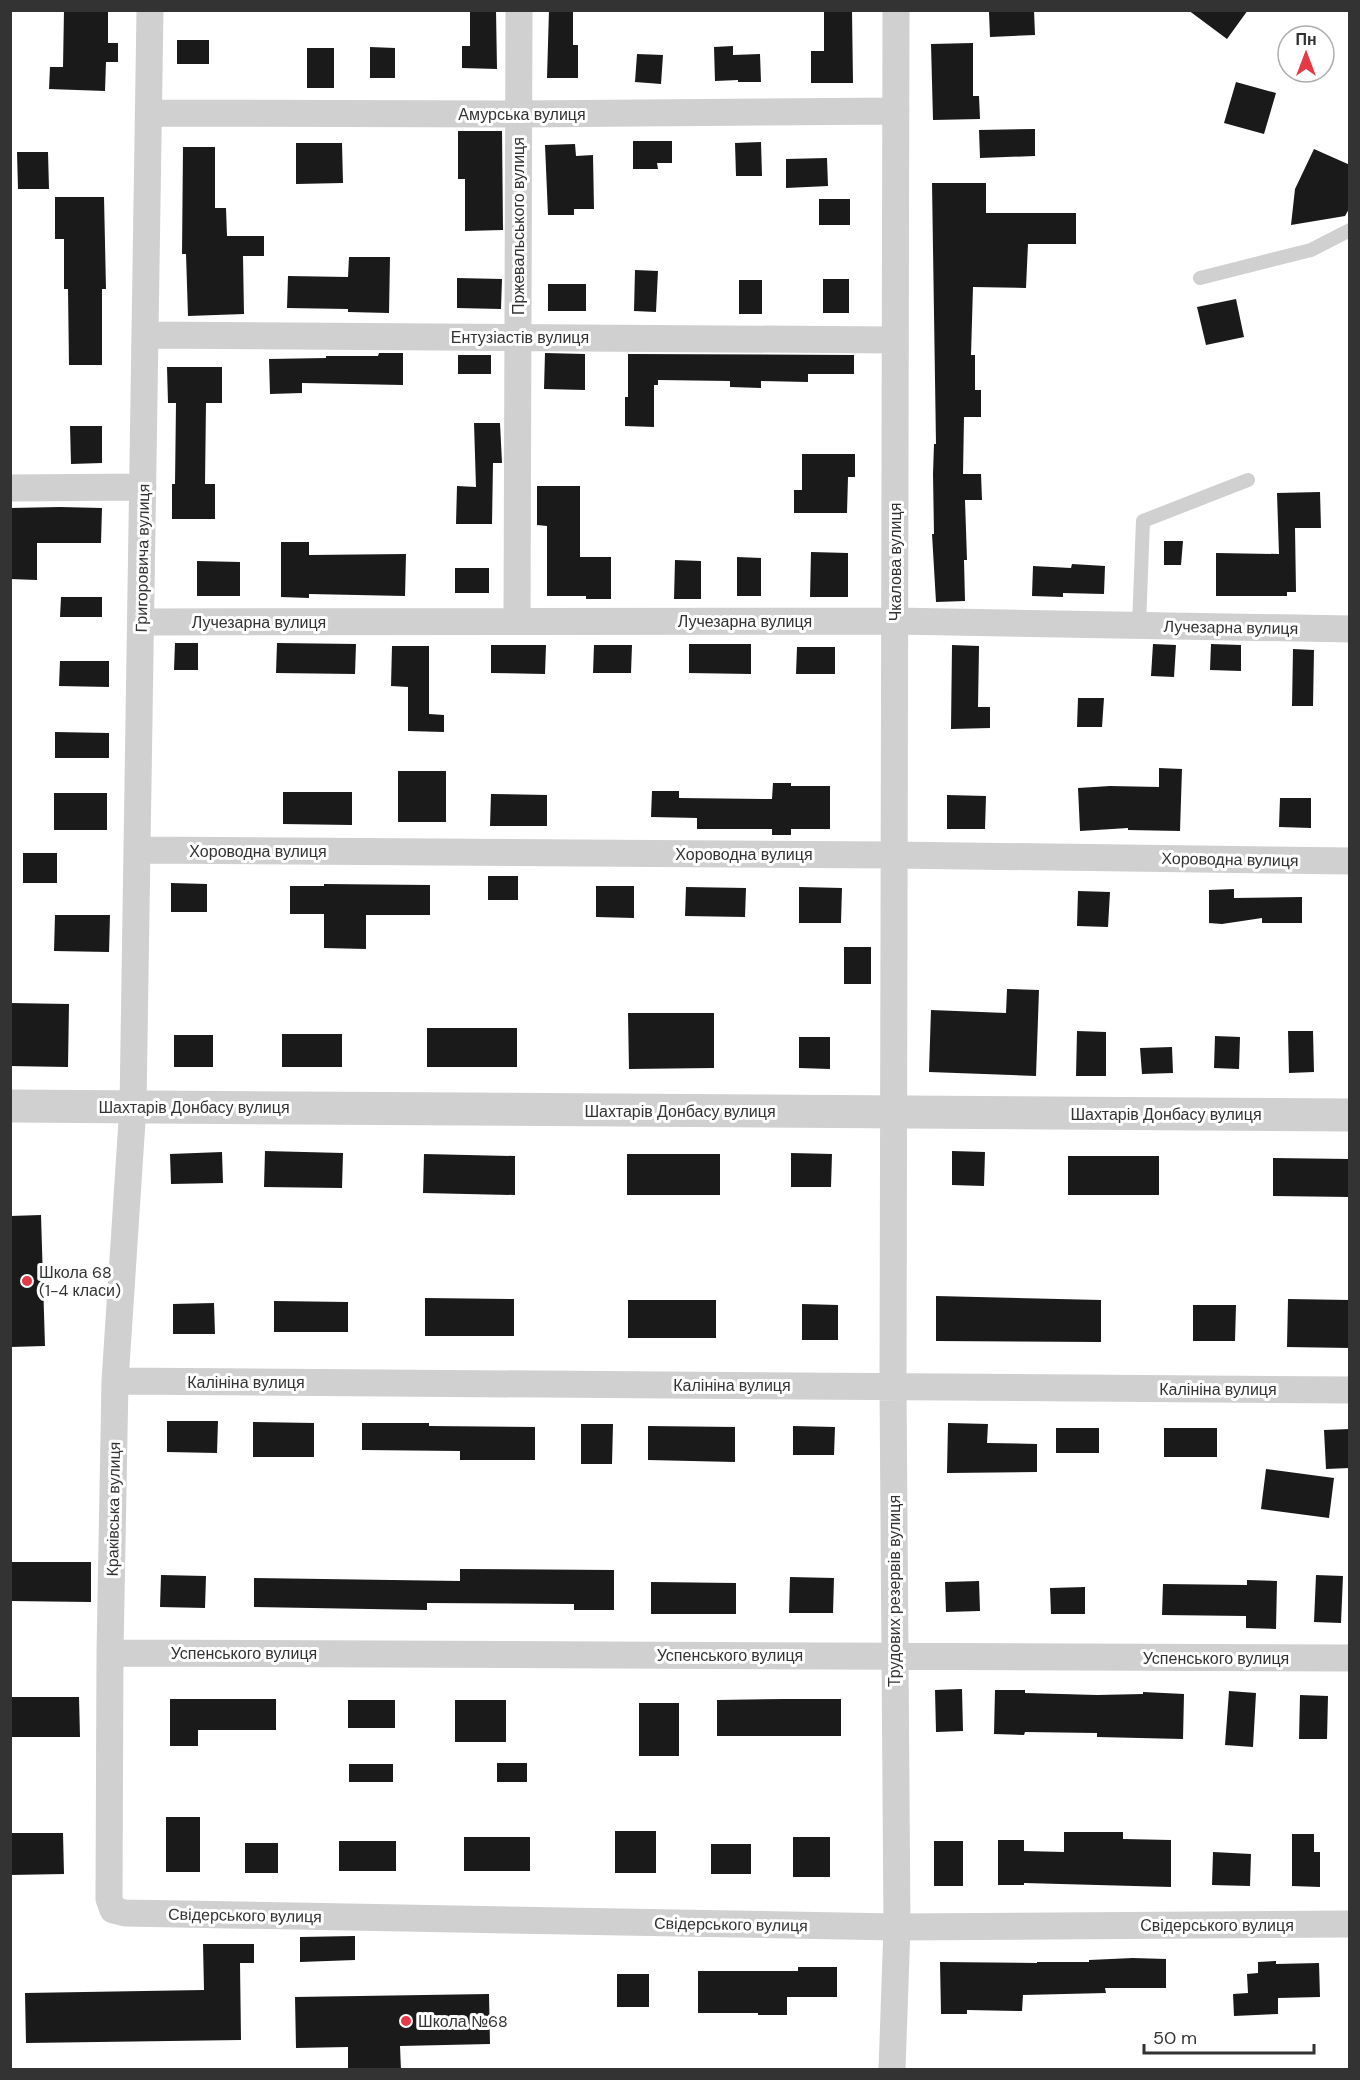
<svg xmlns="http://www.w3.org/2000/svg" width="1360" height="2080" font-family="'DM Sans',sans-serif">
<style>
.building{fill:#1a1a1a}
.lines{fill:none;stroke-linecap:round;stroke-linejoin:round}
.service{stroke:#d0d0d0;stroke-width:14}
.minor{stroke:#d0d0d0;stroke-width:27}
.tertiary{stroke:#d0d0d0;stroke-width:33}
.poi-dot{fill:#e63946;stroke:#fff;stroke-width:2}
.labels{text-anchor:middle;stroke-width:6;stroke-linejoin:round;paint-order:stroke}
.street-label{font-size:16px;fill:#333;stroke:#fff}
.poi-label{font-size:16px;fill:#333;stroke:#fff;text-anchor:start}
</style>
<rect width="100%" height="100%" fill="#fff"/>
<path class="building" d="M64,10h44v33h10v19h-12l-1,29 -56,-2 1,-22h13z
M470,10h26l1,59 -35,-1v-22h8z
M549,10h24v35h5v33h-31z
M824,10h28l1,73h-42v-32h13z
M1013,10h21l1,25 -45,2 -1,-25z
M1188,10h60l-21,29z
M177,40h32v24h-32z
M973,43v53h6l1,23 -47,1 -2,-76z
M733,46v9l27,-1 1,28h-23v-2l-23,1 -1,-34z
M370,47l25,1v30h-25z
M307,48h27v40h-27z
M637,54l26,1 -2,29 -26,-2z
M1236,82l40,11 -12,41 -40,-11z
M1035,129v27l-55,2 -1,-28z
M458,131h44l1,99 -38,1v-52h-7z
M633,141h39v22h-15l1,6h-25z
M761,142l1,34h-26l-1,-33z
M296,143h46l1,40 -47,1z
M575,144l1,12 17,-1 1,54h-20v6h-26l-3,-70z
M183,147h32v61h11l1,28h37v20h-21l1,58 -56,2 -2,-62h-4z
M1314,149l36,16v42l-5,9 -54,9 4,-36z
M17,152h31l1,37h-31z
M827,158l1,28 -42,2v-29z
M932,183h54v30h90v31h-48l-2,44 -53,-1 -2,68h4v35h6v27h-17l-1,57h18l1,26h-17l2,60h-3l1,41 -29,1 -4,-68h2l-1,-60 1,-30h2z
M55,197h49l2,92h-4v76h-33l-1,-76h-4v-50h-9z
M819,199h31v26h-31z
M349,257h41l-1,56 -41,-1v-3l-61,-1 1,-32 60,1z
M635,270l23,1 -2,41 -22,-1z
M457,278l45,1 -1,30 -44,-1z
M823,279h26v34h-26z
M739,280h23v34h-23z
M548,284h38v27h-38z
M1236,299l8,38 -38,8 -9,-38z
M379,353h24v32l-101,-2v10l-32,1 -1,-35 57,-1v-2h52z
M545,353l40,1v36l-41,-1z
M628,354l226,1v19h-46v8l-47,-1v7l-31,-1v-6l-72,-1v5h-4v42l-29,-1v-29h3z
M458,355h33v19h-33z
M167,367h55v36h-16l-1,81h10v35h-43v-35h3l1,-81h-8z
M474,423h26l2,40h-9l-1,61h-36l1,-38 19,1z
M70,426h32v37l-31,1z
M802,454h53v23h-7l-1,36h-53v-23h8z
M537,486h43v71h31v42h-25v-3h-39v-70l-10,-1z
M1320,492l1,36h-26l1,64h-9v4h-71v-43l63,1 -2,-61z
M60,507l42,1 -1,35h-64v37l-27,-1v-71z
M1164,541h19l-2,24h-17z
M281,542h28v13l97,-1 -1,42 -96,-2v4l-28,-1z
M811,552l37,1v44h-38z
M737,557l24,1v38h-24z
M675,560l26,1v38h-27z
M197,561l43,1v34h-43z
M1072,564l33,2 -1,28 -41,-1v4l-31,-1 1,-30 38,2z
M455,568h34v25h-34z
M61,597h41v20h-42z
M175,643h23v27h-24z
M277,643l79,1 -1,30 -79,-1z
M689,644h62v30l-62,-1z
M1153,644l23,1 -2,32 -23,-1z
M1211,644l30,1v26l-31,-1z
M491,645h55l-1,29 -54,-1z
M594,645h38l-1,28h-38z
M952,645l27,1 -1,61h12v21l-39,1z
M392,646h37v68l15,1v17l-36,-1v-44l-17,-1z
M797,647h38v27h-39z
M1293,649l21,1 -1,56h-21z
M60,661h49v26l-50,-1z
M1078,698h26l-2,29h-25z
M55,732l54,1v25h-54z
M1159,768l23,1 -2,62 -52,-1v-2l-48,3 -2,-43 32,-2 49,1z
M398,771h48v51h-48z
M773,783h18v3h39v43h-39v6h-19v-6h-75v-11l-46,-1 1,-26h27v7l93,1z
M283,792h69v33l-69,-1z
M54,793h53v37h-53z
M491,794l56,1v31h-57z
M947,795l39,1 -1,33h-38z
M1280,798h31v30l-32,-1z
M23,853h34v30h-34z
M488,876h30v24h-30z
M171,883l36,1v28h-36z
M324,884l106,1v30h-64v34l-42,-1v-34h-34v-28h34z
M596,886h38v32l-38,-1z
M686,887l60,1 -1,29 -60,-1z
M799,887l43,1 -1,35h-42z
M1234,889v9l68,-1v26h-40v-5l-40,6 -13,-1v-33z
M1078,891l32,1 -2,35 -31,-1z
M55,915h55l-1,37 -55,-1z
M844,947h27v37h-27z
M1007,989l32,1 -3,86 -107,-4 2,-62 75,3z
M10,1003l59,1 -1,63 -58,-1z
M628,1013h86v55l-85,1z
M427,1028h90v39h-90z
M1077,1031l29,1v44h-30z
M1288,1031h25l1,41 -25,1z
M282,1034h60v33h-60z
M174,1035h39v32h-39z
M1215,1036l25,1 -1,32 -25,-1z
M799,1037h31v32l-31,-1z
M1172,1047l1,26 -31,1 -2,-26z
M265,1151l78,2 -1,35 -78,-1z
M952,1151l33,1 -1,34 -32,-1z
M222,1152l1,31 -52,1 -1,-30z
M791,1153l41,1 -1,33h-40z
M424,1154l91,2v39l-92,-2z
M627,1154h93v41h-93z
M1068,1156h91v39h-91z
M1273,1158l77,1v38l-77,-1z
M41,1215l4,131 -35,1v-131z
M936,1296l165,4v42l-165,-1z
M425,1298l89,1v37h-89z
M1288,1299l62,1v48l-63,-1z
M628,1300h88v38h-88z
M274,1301l74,1v30h-74z
M214,1303l1,31h-42v-30z
M802,1304l36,1v35h-36z
M1193,1305h43l-1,36h-42z
M167,1421h51l-1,32 -50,-1z
M253,1422l61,1v34h-61z
M362,1423h67v3l106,1v33h-75v-9l-98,-1z
M948,1423l40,1 -1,19 50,1v28l-90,1z
M581,1424h32l-1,40h-31z
M648,1426l87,1v35l-87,-2z
M793,1426l42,1 -1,28h-41z
M1056,1428h43v25h-43z
M1164,1428h53v29h-53z
M1350,1429v39l-24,1 -2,-39z
M1266,1469l68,9 -5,40 -68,-9z
M10,1562h81v40l-81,-1z
M460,1569l154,1v40h-40v-6l-147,-1v7l-173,-3v-29l206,3z
M161,1575l45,1 -1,32 -45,-1z
M1316,1575l27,1 -2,47 -27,-1z
M790,1577l44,1 -1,35h-44z
M1247,1580l30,1 -1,48 -30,-1v-12l-84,-1 1,-31 84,1z
M979,1581l1,30 -34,1 -1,-30z
M651,1582l85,1v31h-85z
M1085,1587v27h-34l-1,-26z
M962,1689l1,42 -27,1 -1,-42z
M995,1690h30v3l72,2 46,-1v-2l41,2 -1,45 -86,-2v-4l-72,-1 -1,3 -30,-1z
M1229,1691l27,2 -3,54 -28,-2z
M1300,1695l28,1 -1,43h-28z
M10,1697h69l1,40h-70z
M170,1699h106v31h-78v16h-28z
M786,1699h55v37h-124v-36z
M348,1700h47v28h-47z
M455,1700h51v42h-51z
M639,1703h40v53h-40z
M497,1763h30v19h-30z
M349,1764h44v18h-44z
M166,1817h34v55h-34z
M615,1831h41v42h-41z
M1064,1832h59v7l48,1v47l-147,-4v2h-26v-45h26v11l40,1z
M10,1833h53l1,41 -54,1z
M1292,1834h22v18h6v35l-28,-1z
M464,1837h66v34h-66z
M793,1837h37v40h-37z
M339,1841h57v30h-57z
M934,1841h29v45h-29z
M245,1843h33v30h-33z
M711,1844h40v30h-40z
M1213,1852l38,2 -1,32 -38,-1z
M355,1936v24l-55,2v-25z
M203,1944h51v19h-14l1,77 -215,3 -1,-50 179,-3z
M1133,1958l33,1v29h-61l1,5 -83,2 -1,16 -55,-1v4h-26l-1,-52 97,1v-1h52v-2z
M1276,1961v3l43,-1 1,34 -42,1v16l-44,2 -1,-22 15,-1 -1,-19 11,-1v-11z
M798,1967h39v30h-50v18h-29v-2h-60v-42h100z
M617,1974h32v33h-32z
M489,1994l1,50 -90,2 1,24h-53v-23l-52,1 -1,-51z"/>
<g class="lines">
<path class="service" d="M1200,278l111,-28 39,-20
M1139,625l4,-104 105,-41"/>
<path class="minor" d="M150,10l-17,1096 -18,275 -5,272 -1,246 4,11 12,3 772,14 453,-3
M149,113l370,1 377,-3
M146,335l749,5
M10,488l133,-1
M517,621l2,-611
M141,622l754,-1 455,8
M138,850l756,5 456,6
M115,1381l1235,9
M110,1653l1240,5
M892,2070l5,-143 -4,-541 3,-1376"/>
<path class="tertiary" d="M10,1106l1340,9"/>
</g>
<g class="poi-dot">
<circle cx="27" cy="1281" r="6"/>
<circle cx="406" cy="2021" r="6"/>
</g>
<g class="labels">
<g class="street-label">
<text x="522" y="120">Амурська вулиця</text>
<text transform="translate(518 226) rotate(-90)" y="6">Пржевальського вулиця</text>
<text x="520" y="343">Ентузіастів вулиця</text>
<text transform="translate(142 558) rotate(-89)" y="6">Григоровича вулиця</text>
<text transform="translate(895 562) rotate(-90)" y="6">Чкалова вулиця</text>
<text x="745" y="627">Лучезарна вулиця</text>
<text x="259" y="628">Лучезарна вулиця</text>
<text transform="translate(1231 627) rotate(1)" y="6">Лучезарна вулиця</text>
<text x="258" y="857">Хороводна вулиця</text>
<text x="744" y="860">Хороводна вулиця</text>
<text transform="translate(1230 859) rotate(1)" y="6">Хороводна вулиця</text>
<text x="194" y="1113">Шахтарів Донбасу вулиця</text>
<text x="680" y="1117">Шахтарів Донбасу вулиця</text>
<text x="1166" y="1120">Шахтарів Донбасу вулиця</text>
<text x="246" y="1388">Калініна вулиця</text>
<text x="732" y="1391">Калініна вулиця</text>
<text x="1218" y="1395">Калініна вулиця</text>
<text transform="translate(113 1509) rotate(-89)" y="6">Краківська вулиця</text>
<text transform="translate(894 1591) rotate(-90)" y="6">Трудових резервів вулиця</text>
<text x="244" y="1659">Успенського вулиця</text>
<text x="730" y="1661">Успенського вулиця</text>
<text x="1216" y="1664">Успенського вулиця</text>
<text transform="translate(245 1915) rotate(1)" y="6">Свідерського вулиця</text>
<text transform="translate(731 1924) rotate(1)" y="6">Свідерського вулиця</text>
<text x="1217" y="1931">Свідерського вулиця</text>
</g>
<g class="poi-label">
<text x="39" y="1278">Школа 68<tspan x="39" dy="18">(1-4 класи)</tspan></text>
<text x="418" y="2027">Школа №68</text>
</g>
</g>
<rect width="1360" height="2080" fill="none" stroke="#333333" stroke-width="24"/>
<g transform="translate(1306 54)"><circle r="28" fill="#ffffff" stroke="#adadad" stroke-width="1.5"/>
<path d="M0-4.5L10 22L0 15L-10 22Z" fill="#e63946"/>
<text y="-9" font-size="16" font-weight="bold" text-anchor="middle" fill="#333333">Пн</text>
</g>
<path d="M1144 2044v9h170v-9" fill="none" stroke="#333333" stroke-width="3"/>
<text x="1153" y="2044" font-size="18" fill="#333333" stroke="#ffffff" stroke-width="4.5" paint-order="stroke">50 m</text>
</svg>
